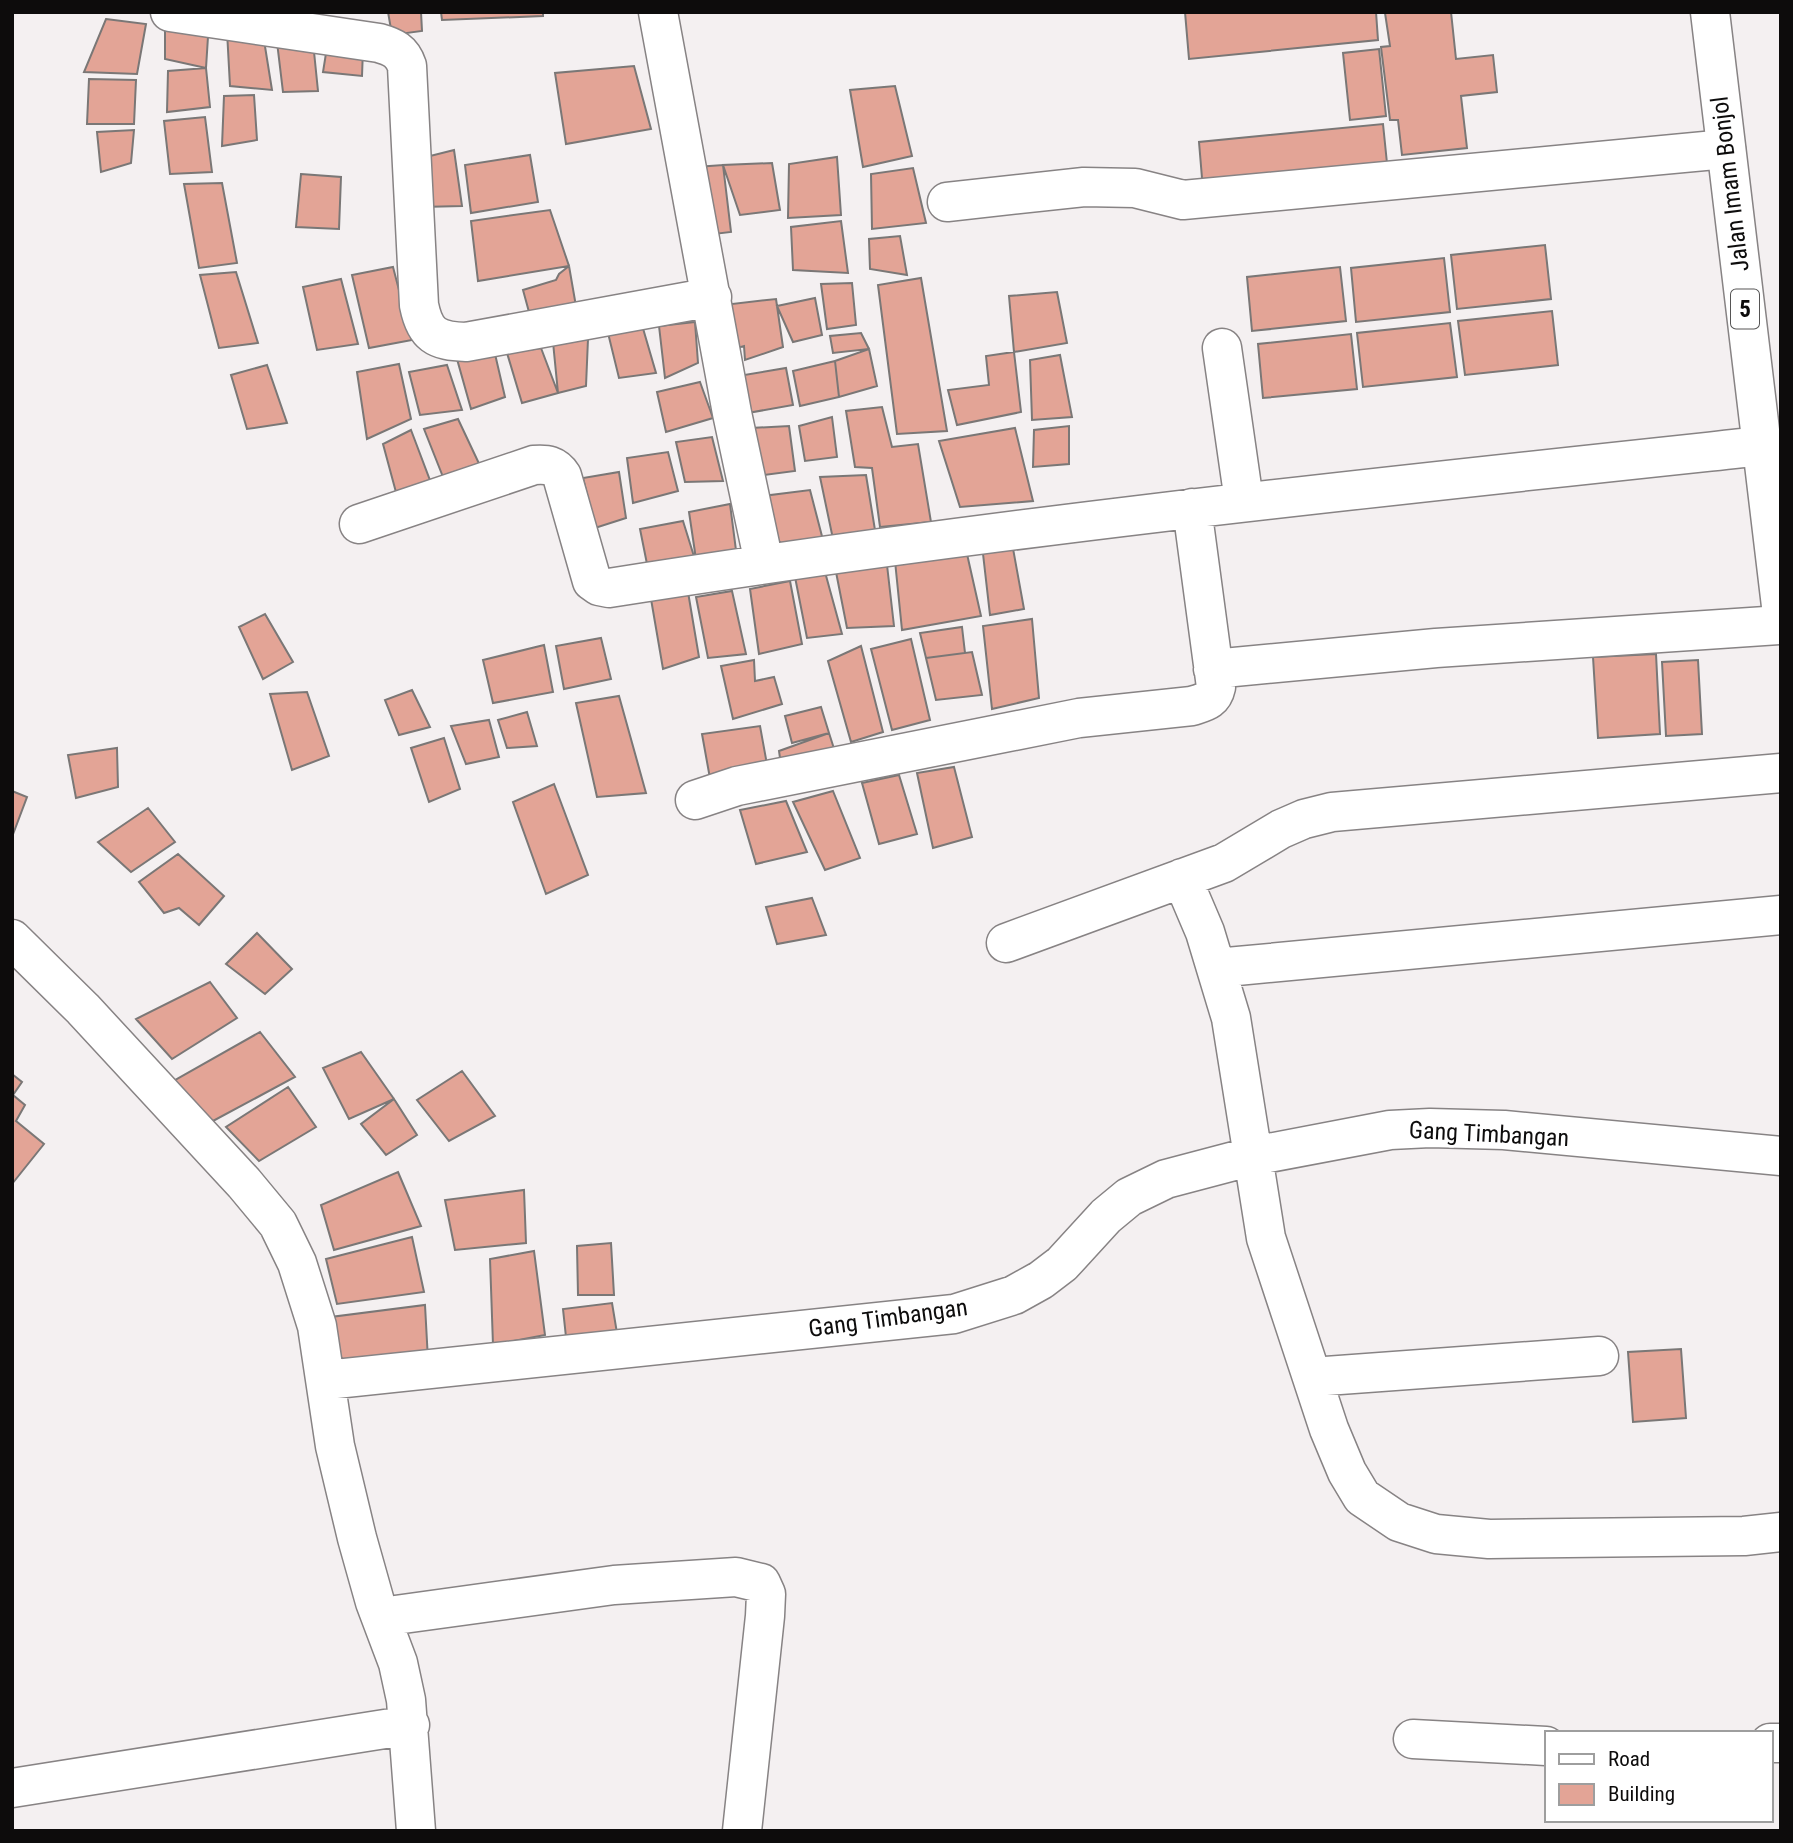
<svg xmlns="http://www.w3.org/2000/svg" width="1793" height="1843" font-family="'Roboto Condensed',sans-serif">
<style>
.building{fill:#e3a496;stroke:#7a7776;stroke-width:2}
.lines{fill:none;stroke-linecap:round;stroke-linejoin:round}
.street-casing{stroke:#878384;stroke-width:41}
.highway-casing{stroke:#878384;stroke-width:41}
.street{stroke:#fff;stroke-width:38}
.highway{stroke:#fff;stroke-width:38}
.labels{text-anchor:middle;stroke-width:5;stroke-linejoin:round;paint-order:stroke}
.shield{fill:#fff;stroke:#565555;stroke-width:2}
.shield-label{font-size:23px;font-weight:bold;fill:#0d0c0c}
.street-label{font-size:24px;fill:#0d0c0c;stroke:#fff}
</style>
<rect width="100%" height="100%" fill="#f4f0f1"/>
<path class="building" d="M388,12h33l1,19 -30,4z
M441,12h102v4l-101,4z
M1185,12h191l2,28 -189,19z
M1451,12l5,47 37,-4 4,37 -36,4 6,52 -65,7 -4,-35h-8l-9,-73 9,-1 -5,-33z
M165,18l44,3 -3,47 -41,-9z
M106,19l40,5 -9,50 -53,-2z
M227,31l36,3 9,56 -42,-4z
M277,42h36l5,49 -35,1z
M327,47l36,2 -1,27 -39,-4z
M1379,49l7,67 -36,4 -7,-67z
M634,66l17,63 -85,15 -11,-71z
M206,68l4,39 -43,5 1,-41z
M89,79l47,1 -2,44h-47z
M895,86l17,70 -49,11 -13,-77z
M254,95l3,45 -35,6 2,-50z
M205,117l7,55 -42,2 -6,-53z
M1383,124l5,49 -185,17 -4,-48z
M134,130l-3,33 -30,9 -4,-40z
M454,150l8,56 -41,1 1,-49z
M530,155l8,47 -67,11 -6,-48z
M837,157l4,58 -53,3 1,-54z
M772,163l8,47 -40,5 -17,-50z
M723,165l8,67 -25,3 -10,-68z
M913,168l13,55 -54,6 -1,-55z
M301,174l40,3 -2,52 -43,-2z
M222,183l15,80 -38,5 -15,-84z
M550,210l19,56 -91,15 -7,-60z
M841,221l7,52 -55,-3 -2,-43z
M900,236l7,39 -37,-6 -1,-30z
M1545,245l6,54 -94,10 -6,-54z
M1444,258l6,54 -94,10 -5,-54z
M569,266l8,46 -45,11 -9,-33 33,-10 3,-6z
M393,267l19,73 -43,8 -17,-73z
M1340,267l6,54 -94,10 -5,-54z
M236,272l22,71 -39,5 -19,-73z
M921,278l26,153 -50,3 -19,-149z
M341,279l17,65 -41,6 -14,-63z
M852,283l4,42 -29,4 -6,-45z
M1057,292l10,51 -53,9 -5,-56z
M815,298l7,37 -29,7 -16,-36z
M776,299l7,48 -38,13 -1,-14 -10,3 -11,-44z
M1552,311l6,54 -93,10 -7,-54z
M695,322l3,41 -33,15 -6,-52z
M1450,323l7,54 -94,10 -6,-54z
M642,325l14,48 -37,5 -11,-45z
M861,333l8,16 -36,4 -3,-17z
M1351,334l6,55 -94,9 -5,-54z
M588,339l-2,47 -28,7 -5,-51z
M541,348l17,45 -36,10 -15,-50z
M869,349l8,37 -38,11 -4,-36z
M1014,352l7,60 -64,13 -9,-35 41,-5 -3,-29z
M495,354l10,43 -34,12 -14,-50z
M1060,355l12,62 -40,3 -2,-60z
M835,361l4,36 -39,9 -7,-35z
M399,364l12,55 -44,20 -10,-67z
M267,365l20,58 -40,6 -16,-54z
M447,365l15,45 -42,5 -11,-43z
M786,368l7,37 -51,9 -4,-38z
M700,382l13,36 -47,14 -9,-40z
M882,407l10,40 26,-3 13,78 -51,5 -8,-59 -17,-1 -9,-56z
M832,417l5,40 -32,4 -6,-35z
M458,419l25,53 -36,15 -23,-58z
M789,426l6,45 -38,5 -6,-48z
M1069,426v38l-36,3 1,-37z
M1015,428l18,73 -73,6 -21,-66z
M411,430l20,53 -34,13 -14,-52z
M712,437l11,44 -38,1 -9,-40z
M668,452l10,39 -45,12 -6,-45z
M619,472l7,46 -31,10 -12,-50z
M866,475l9,55 -42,9 -13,-62z
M810,490l14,54 -50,10 -11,-58z
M730,504l7,54 -40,8 -8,-54z
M683,521l14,45 -49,3 -8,-40z
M1012,543l12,66 -34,6 -8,-70z
M967,554l14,62 -79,14 -7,-69z
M887,565l7,61 -47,2 -11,-56z
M825,572l17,62 -35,4 -12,-61z
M790,581l12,63 -43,10 -9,-65z
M732,591l14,63 -38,4 -12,-61z
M688,592l11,65 -36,12 -12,-70z
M265,614l28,48 -30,17 -24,-52z
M1032,619l7,79 -47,11 -9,-83z
M962,627l3,26 -39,5 -6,-25z
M601,638l10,41 -47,10 -8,-43z
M911,639l19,81 -38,10 -21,-81z
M544,645l9,47 -60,11 -10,-43z
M861,646l22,86 -32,10 -23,-81z
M972,652l10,43 -46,5 -10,-42z
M1656,654l4,80 -62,4 -5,-81z
M754,660l1,21 19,-4 8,27 -49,15 -12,-53z
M1698,660l4,74 -36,2 -4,-74z
M412,690l18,37 -31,8 -14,-35z
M307,692l22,64 -37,14 -22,-76z
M619,696l27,97 -49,4 -21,-94z
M821,707l8,26 -37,10 -7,-27z
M527,712l10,34 -30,2 -9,-28z
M489,720l10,37 -33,7 -15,-38z
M760,726l8,44 -57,14 -9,-50z
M829,733l8,25 -55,14 -3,-21z
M444,738l16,51 -31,13 -18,-54z
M117,748l1,39 -42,11 -8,-43z
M954,767l18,70 -39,11 -16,-75z
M899,775l18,59 -38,10 -17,-61z
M554,784l34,91 -42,19 -33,-92z
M12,791l15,6 -15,40z
M833,791l27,67 -35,12 -32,-68z
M786,801l21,51 -51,12 -16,-54z
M148,808l27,34 -44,30 -33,-30z
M178,854l46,42 -25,29 -20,-17 -15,5 -25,-31z
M812,898l14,37 -49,9 -11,-37z
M257,933l35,36 -27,25 -39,-30z
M210,982l27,36 -65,41 -36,-40z
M260,1032l35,45 -82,44 -43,-38z
M361,1052l33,47 -45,20 -26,-51z
M462,1071l33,45 -46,25 -32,-41z
M12,1074l10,8 -9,13 12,10 -9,16 28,23 -32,40z
M288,1087l28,40 -57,34 -33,-34z
M394,1099l23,36 -31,20 -25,-31z
M398,1172l23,54 -87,24 -13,-45z
M524,1190l2,53 -71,7 -10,-50z
M412,1237l12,55 -87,12 -11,-45z
M611,1243l3,52h-36l-1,-49z
M534,1251l11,84 -52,10 -3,-86z
M612,1303l5,30 -51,4 -3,-28z
M425,1305l3,55 -97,11v-54z
M1681,1349l5,69 -53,4 -5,-70z"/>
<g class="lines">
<g class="street-casing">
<path id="street" d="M170,12l209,31c14,4 23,8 28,23l12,239c6,30 17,36 47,37l246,-45
M658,12l74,401 32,150
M947,202l137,-15 51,1 48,12 543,-51
M1222,348l22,153
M359,524l175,-59c13,-1 21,0 28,11l30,105 7,5 10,2c383,-61 768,-101 1153,-142
M1213,669l223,-21 345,-23
M695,800l42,-14 342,-68 113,-12c12,-4 21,-5 24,-19l-24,-179
M1182,878l23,54 26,86 35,220 63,191 18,43 15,25 37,25 37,12 53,5 255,-3 37,-4
M12,939l71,70 161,174 34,41 19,39 20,63 18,120 22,92 18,64 23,61 8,37 10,131
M1006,943l218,-80 57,-34 23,-10 28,-7 449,-39
M1216,968l565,-53
M1312,1377l287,-21
M326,1380l628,-66 60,-19 27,-15 21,-16 44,-48 23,-19 37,-18 87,-23 137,-26 40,-2 74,2 277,26
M381,1617l233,-32 122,-8 25,6 5,11 -1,22 -23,215
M1413,1739l133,7
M1770,1743h11
M12,1788l398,-63"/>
</g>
<g class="highway-casing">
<path id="highway" d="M1710,12l71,594"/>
</g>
<use href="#street" class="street"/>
<use href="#highway" class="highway"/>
</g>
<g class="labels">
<rect class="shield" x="1731" y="289.5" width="28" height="39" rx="5"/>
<g class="shield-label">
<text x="1745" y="317">5</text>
</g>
<g class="street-label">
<text transform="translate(1730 184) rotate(-97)" y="8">Jalan Imam Bonjol</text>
<text transform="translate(1489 1134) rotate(3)" y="8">Gang Timbangan</text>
<text transform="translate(888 1318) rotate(-8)" y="8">Gang Timbangan</text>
</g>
</g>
<rect width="1793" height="1843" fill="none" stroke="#0d0c0c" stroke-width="28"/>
<rect x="1545" y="1731" width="228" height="91" fill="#ffffff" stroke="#9e9e9e" stroke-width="2"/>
<rect x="1559" y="1754" width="35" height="10" fill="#ffffff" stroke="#9e9e9e" stroke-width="2"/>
<text x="1608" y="1766" font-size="21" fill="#0d0c0c">Road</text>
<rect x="1559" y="1784" width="35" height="21" fill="#e3a496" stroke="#9e9e9e" stroke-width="2"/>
<text x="1608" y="1801" font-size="21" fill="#0d0c0c">Building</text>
</svg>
